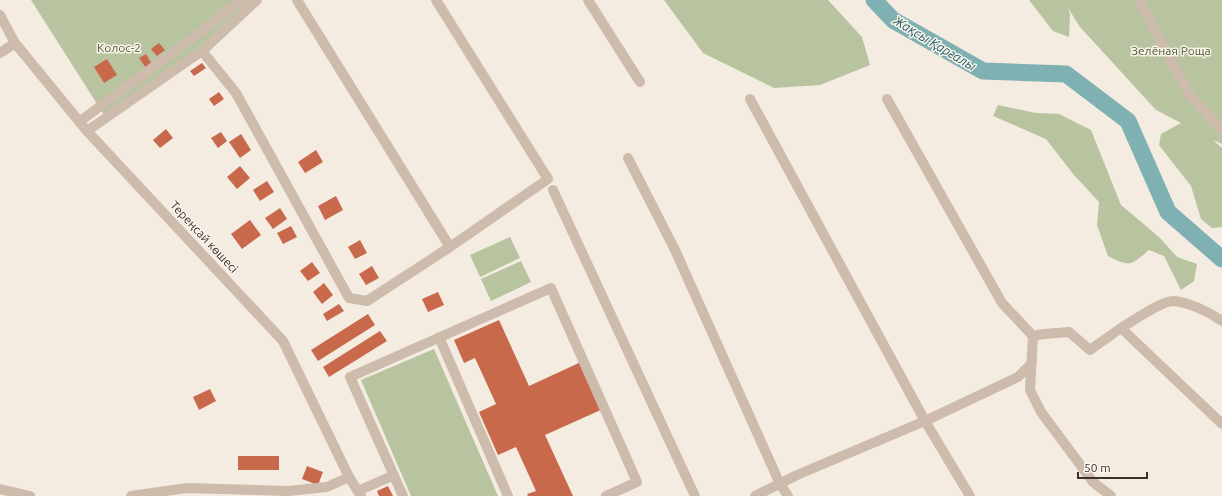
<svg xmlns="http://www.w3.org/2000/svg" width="1222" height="496" font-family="Ubuntu,sans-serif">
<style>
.green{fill:#b8c4a0}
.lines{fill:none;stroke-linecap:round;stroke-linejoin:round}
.river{stroke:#7fb0b2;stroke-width:17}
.building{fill:#c8694b}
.minor{stroke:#cdbbac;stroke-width:10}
.labels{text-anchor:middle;stroke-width:3;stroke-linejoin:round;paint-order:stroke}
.park-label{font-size:12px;fill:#4a5a2e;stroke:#fbf5ee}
.street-label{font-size:12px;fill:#3b302b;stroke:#fbf5ee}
.water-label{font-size:13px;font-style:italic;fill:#1f5a5e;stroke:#fbf5ee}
</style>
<rect width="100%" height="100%" fill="#f4ebe1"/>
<path class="green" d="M31,0h230l-155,118z
M664,0h164l34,37 8,28 -50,20 -46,3 -71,-35z
M1029,0h193v144l-9,-4 9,8v79l-10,1 -11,-9 -10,-33 -32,-41 2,-11 20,-11 -25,-13 -76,-83 -12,-19 2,6 -1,23 -16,-6z
M998,105l38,8 23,1 32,16 30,75 38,32 18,20 20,7 -3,17 -13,9 -17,-34 -15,-6c-19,16 -19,17 -41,6l-11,-31 2,-23 -25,-27 -28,-36 -53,-23z
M510,237l10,21 -40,19 -10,-22z
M521,261l10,21 -40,19 -10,-22z
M434,349l64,147h-87l-50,-116z"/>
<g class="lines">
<path class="river" d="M874,0l19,20 90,51 83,3 62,47 40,91 54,47"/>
</g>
<path class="building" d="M159,43l6,7 -8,6 -6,-7z
M146,54l6,10 -6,4 -7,-10z
M107,59l10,16 -13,8 -10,-16z
M202,63l4,5 -12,8 -4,-5z
M219,92l5,7 -10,7 -5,-7z
M166,129l7,9 -13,10 -7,-8z
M221,132l6,9 -9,7 -7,-10z
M241,134l10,16 -11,8 -11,-16z
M316,150l7,12 -18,11 -7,-11z
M240,166l10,12 -13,11 -10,-12z
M267,181l7,11 -14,9 -7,-11z
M336,196l7,14 -18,10 -7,-14z
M280,208l7,11 -14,10 -8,-11z
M250,220l11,15 -19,14 -11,-15z
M291,226l6,11 -14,7 -6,-11z
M360,240l7,13 -12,6 -7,-12z
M312,262l8,11 -12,8 -8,-10z
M372,266l7,12 -13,7 -7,-11z
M324,283l9,12 -11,9 -9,-12z
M438,292l6,13 -16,7 -6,-13z
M339,304l5,7 -17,10 -4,-7z
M368,314l7,11 -57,36 -7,-11z
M499,320l30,66 52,-24 22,47 -58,26 28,61h-45l-1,-2 9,-3 -20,-44 -18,8 -19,-43 17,-8 -21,-46 -11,5 -10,-23z
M380,331l7,10 -58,36 -6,-10z
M210,389l6,12 -17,9 -6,-13z
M238,456h41v14h-41z
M307,466l16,6 -5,13 -16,-6z
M388,486l5,10h-14l-2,-5z"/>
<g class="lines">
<path class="minor" d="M297,0l153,247
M588,0l52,82
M1139,0l50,94 33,36
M0,15l15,28 72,88 196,210 66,136 12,19
M202,51l34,42 113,205 18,3 83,-54 98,-68 -112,-179
M0,53l15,-10
M750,99l175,322 45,75
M887,99l115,204 31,33 -3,54 11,22 52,70 18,14
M79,122l115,-85 47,-37
M87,131l115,-80 55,-51
M628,158l47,92 105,234 8,12
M553,190l142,306
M1222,321c-13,-9 -33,-19 -49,-20 -12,0 -40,20 -52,27l101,96
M1033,336l11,-2 25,-2 21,18 31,-22
M439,337l69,159
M0,489l30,7
M358,491l36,-16
M131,496l56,-8 101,3 39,-4 22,-10
M403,496l-53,-119 201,-89 86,194 -31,14
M755,496l42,-21 128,-54 93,-44 14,-14"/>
</g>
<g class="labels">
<g class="park-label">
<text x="119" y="52">Колос-2</text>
<text x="1171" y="55">Зелёная Роща</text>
</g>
<g class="street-label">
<text transform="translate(204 237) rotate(47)" y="4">Тереңсай көшесі</text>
</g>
<g class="water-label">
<text transform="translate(935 43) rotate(31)" y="5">Жақсы Қарғалы</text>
</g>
</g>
<path d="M1078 472v6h69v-6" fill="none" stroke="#3b302b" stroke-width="2"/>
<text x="1084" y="472" font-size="12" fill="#3b302b" stroke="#fbf5ee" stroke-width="3" paint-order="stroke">50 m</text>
</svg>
